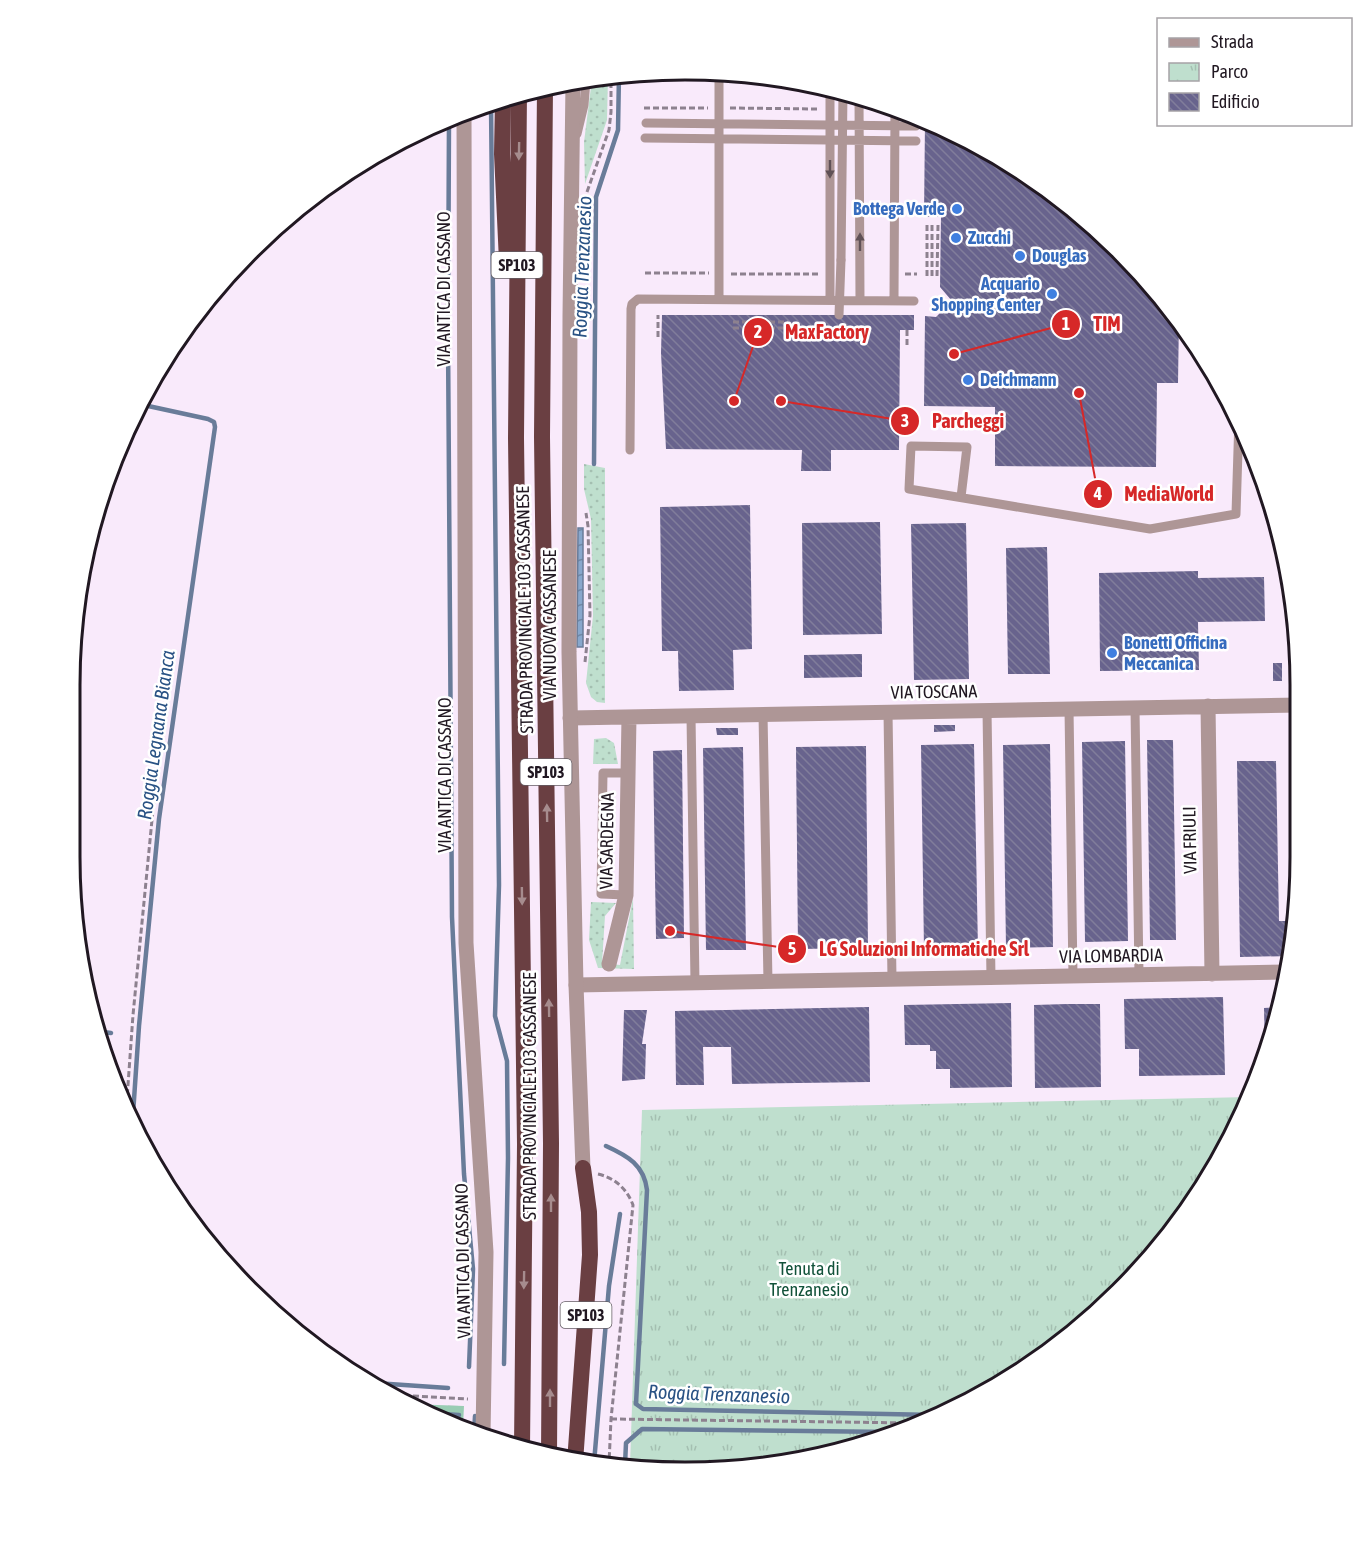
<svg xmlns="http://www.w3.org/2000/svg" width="1370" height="1542" font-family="'Asap Condensed',sans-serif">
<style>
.grass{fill:url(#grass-dots)}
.forest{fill:url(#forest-firs)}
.park{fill:url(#park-tufts)}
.water{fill:url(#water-waves);stroke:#697c99;stroke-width:1.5}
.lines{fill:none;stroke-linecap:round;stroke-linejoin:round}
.stream{stroke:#697c99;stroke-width:4.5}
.building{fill:url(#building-back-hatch)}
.path{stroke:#8d818f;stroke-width:3;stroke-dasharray:6 3;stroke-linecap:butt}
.service{stroke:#ae9696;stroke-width:9}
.minor{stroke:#ae9696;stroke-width:15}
.tertiary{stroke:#ae9696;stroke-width:15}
.trunk{stroke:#6a3f42;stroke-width:16}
.service-bridge{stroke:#ae9696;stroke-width:9}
.oneway{fill:#a68c8e}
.oneway2{fill:#605156}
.shop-dot{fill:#3f7fe0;stroke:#fff;stroke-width:2}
.labels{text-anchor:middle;stroke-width:5;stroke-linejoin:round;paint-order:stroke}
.shield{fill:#fff;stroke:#645d64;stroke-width:1.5}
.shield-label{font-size:16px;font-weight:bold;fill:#211822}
.shop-label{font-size:18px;font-weight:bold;fill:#366cbe;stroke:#fff;text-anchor:start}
.street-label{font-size:18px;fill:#211822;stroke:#fff}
.park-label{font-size:18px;fill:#12523a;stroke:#fff}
.water-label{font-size:20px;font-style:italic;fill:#295284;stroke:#fff}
.rim{fill:none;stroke:#211822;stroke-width:3}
.leader{fill:none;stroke:#d62828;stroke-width:2}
.callout-dot{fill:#d62828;stroke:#fff;stroke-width:2}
.mark-label{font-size:18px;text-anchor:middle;font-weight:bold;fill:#fff}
.callout-label{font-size:20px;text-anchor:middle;font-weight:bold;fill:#d62828;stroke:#fff;stroke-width:5;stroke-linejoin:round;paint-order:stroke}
</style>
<defs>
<pattern id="grass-dots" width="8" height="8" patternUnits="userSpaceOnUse" patternTransform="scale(1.5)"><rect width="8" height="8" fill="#bfdfce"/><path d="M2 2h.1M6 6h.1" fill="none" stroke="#a4bfb1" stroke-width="1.8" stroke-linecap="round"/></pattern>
<pattern id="forest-firs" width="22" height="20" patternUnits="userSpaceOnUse" patternTransform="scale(1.5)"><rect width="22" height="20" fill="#99ccb3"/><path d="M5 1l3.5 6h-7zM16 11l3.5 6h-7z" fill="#84ae9a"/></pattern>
<pattern id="park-tufts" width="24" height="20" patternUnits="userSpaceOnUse" patternTransform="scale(1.5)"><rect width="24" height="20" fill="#bfdfce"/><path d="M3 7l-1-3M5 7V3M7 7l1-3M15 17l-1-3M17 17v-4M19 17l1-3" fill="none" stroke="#a4bfb1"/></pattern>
<pattern id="water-waves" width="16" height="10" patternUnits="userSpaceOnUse" patternTransform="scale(1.5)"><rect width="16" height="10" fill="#88a7cc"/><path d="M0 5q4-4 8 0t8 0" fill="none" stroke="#6f87a5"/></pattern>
<pattern id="building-back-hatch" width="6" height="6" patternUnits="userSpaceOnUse" patternTransform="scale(1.5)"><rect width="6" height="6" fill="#68638d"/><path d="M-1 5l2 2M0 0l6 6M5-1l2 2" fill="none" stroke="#817d9b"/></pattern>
</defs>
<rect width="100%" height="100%" fill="#f9eafb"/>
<path class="grass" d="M608,76l-1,44 -22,64 -1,-42 8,-63z
M584,464l21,4v235l-8,-1 -6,-5 -5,-14 7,-67 -2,-97 -7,-30z
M606,738l8,5 4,21h-25l1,-25z
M633,898l1,71 -36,-1 -9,-28 2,-38 25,1 -11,13 -3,47 18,2z"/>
<path class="forest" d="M411,1404l53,2 -1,20 -16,-1z"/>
<path class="park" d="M1250,1097l-12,32 -64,103 -83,88 -98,71 -148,61 -120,20 -95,-7 12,-355z"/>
<path class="water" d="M578,528h5v119h-6z"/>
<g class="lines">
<path class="stream" d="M491,103l8,782 -4,131 12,45 1,97 -4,206
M449,119l-1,218 4,580 12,257 9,95 -4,98
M594,464l2,-267 22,-67 1,-56
M95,1031l16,2
M132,1129l7,-103 20,-207 56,-392 -1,-5 -6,-3 -69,-15
M606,1146c22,10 38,19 41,44l-11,214 7,5 292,6
M375,1383l73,5
M426,1413l33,2
M474,1434l1,-18
M594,1463l15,-177 11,-72
M625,1465l1,-22 16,-14 251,3"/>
</g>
<path class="building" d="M925,121l68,30 98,71 82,88 6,8 -1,65h-21l-1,84 -161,-1v-59l-71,-1 1,-90 11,1 16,-16 -12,-14 1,-70h-17z
M662,315h252v15h-14l-1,120h-68v21h-30l1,-21 -136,-1 -5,-96z
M750,505l2,144 -19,1 1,40 -55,1 -1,-40h-16l-2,-144z
M880,522l2,112 -79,1 -1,-112z
M966,523l3,156 -55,1 -3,-156z
M1047,547l3,127h-42l-2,-126z
M1198,571v7l66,-1 1,44 -67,1 1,48 -99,1 -1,-98z
M862,654v23l-58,1v-23z
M1273,663h9v18h-9z
M934,725h21v6l-21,1z
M716,728h22v7h-21z
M1147,740h26l3,200h-26z
M1125,741l3,200 -43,1 -3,-200z
M974,744l4,205 -54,1 -3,-205z
M1050,744l3,203 -47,1 -3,-203z
M866,746l2,202 -70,1 -2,-202z
M743,747l3,203h-40l-3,-202z
M682,750l2,188 -28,1 -3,-188z
M1237,761h39l3,160h17l-6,35 -50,1z
M1223,997l2,78 -86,1v-27h-14l-1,-50z
M1011,1003l1,84 -62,1v-19h-14v-18h-6v-6h-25l-1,-40z
M1067,1004h33l1,83 -66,1 -1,-83z
M869,1007l1,75 -138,2 -1,-37h-28l1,38h-28l-1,-74z
M1282,1007l-2,9 -15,41 -1,-49z
M624,1010h23l-5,34h4l-1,35 -23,2z"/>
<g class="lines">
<path class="path" d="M644,108h64
M730,108l89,1
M871,109h14
M587,192l22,-62 2,-18v-36
M645,273h64
M731,274h89
M905,274h12
M927,276v-51
M932,276v-51
M937,276l1,-51
M733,322h55
M733,328h55
M907,330v17
M658,337v-22
M585,662l5,-47 -2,-89 -2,-13
M126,1113l7,-98 22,-226
M598,1174c17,4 29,15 35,31l-22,214 -2,45
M395,1395l73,4
M611,1419l304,4"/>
<path class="service" d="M859,96l1,204
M646,123l270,3
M577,134l7,-29 2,-25
M645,138l271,3
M719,298v-225
M830,300v-211
M894,300l1,-193
M839,315l2,-55
M630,450l1,-141 1,-5 6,-5 276,2
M961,497l6,-50 -56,-1 -2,43 241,40 86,-15 3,-96
M1296,705v58l4,11
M1135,708l4,267
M1069,709l4,267
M987,710l4,268
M888,712l4,267
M763,714l5,268
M691,716l4,267
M626,895l-25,-1 2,-121h25"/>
<path class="minor" d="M464,113l2,830 20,309 -3,184
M1208,706l4,268
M570,718l730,-13
M609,964l17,-69 3,-178
M576,985l711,-13"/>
<path class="tertiary" d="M573,82l-3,234 -1,336 7,333 7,183"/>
<path class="trunk" d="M545,87l-3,350 9,706 -2,313
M519,92l-3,346 9,706 -3,304
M503,98l-1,56 5,107
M575,1462l15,-207 -1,-43 -6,-44"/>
<path class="service-bridge" d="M841,260l2,-168"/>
</g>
<defs><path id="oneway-solid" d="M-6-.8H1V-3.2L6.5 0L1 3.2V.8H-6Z" transform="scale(1.5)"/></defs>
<g class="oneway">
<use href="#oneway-solid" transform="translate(519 151) rotate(91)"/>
<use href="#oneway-solid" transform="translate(547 813) rotate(-91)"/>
<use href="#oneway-solid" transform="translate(522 896) rotate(89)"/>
<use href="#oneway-solid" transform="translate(549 1008) rotate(-91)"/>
<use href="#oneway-solid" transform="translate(551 1203) rotate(-90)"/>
<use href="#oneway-solid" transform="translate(524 1280) rotate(91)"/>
<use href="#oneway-solid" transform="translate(550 1398) rotate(-90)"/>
</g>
<g class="oneway2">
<use href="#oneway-solid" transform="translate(830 169) rotate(90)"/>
<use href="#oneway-solid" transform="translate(860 242) rotate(-90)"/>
</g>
<g class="shop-dot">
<circle cx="957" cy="209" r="6"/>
<circle cx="956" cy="238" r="6"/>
<circle cx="1020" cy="256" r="6"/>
<circle cx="1052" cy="294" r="6"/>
<circle cx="968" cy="380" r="6"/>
<circle cx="1112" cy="653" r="6"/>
</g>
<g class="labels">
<g class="shield">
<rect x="491.5" y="252" width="51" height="26" rx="4.5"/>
<rect x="520.5" y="759" width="51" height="26" rx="4.5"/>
<rect x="560.5" y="1302" width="51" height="26" rx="4.5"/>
</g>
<g class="shield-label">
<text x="517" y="271">SP103</text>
<text x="546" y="778">SP103</text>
<text x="586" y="1321">SP103</text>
</g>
<g class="shop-label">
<text x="945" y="215" text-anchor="end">Bottega Verde</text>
<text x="968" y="244">Zucchi</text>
<text x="1032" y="262">Douglas</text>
<text x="1040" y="290" text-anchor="end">Acquario<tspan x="1040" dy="21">Shopping Center</tspan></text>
<text x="980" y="386">Deichmann</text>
<text x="1124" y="649">Bonetti Officina<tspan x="1124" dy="21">Meccanica</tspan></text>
</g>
<g class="street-label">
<text transform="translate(444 289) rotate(-90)" y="6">VIA ANTICA DI CASSANO</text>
<text transform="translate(525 610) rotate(-91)" y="6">STRADA PROVINCIALE 103 CASSANESE</text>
<text transform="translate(550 625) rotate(-90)" y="6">VIA NUOVA CASSANESE</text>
<text transform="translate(934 692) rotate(-1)" y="6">VIA TOSCANA</text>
<text transform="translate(445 775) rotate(-90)" y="6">VIA ANTICA DI CASSANO</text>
<text transform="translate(1190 840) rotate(-91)" y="6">VIA FRIULI</text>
<text transform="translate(607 841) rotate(-89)" y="6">VIA SARDEGNA</text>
<text transform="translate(1111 956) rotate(-1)" y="6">VIA LOMBARDIA</text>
<text transform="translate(530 1096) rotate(-90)" y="6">STRADA PROVINCIALE 103 CASSANESE</text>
<text transform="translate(463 1261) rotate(-91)" y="6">VIA ANTICA DI CASSANO</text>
</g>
<g class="park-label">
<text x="809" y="1275">Tenuta di<tspan x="809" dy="21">Trenzanesio</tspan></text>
</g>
<g class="water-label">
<text transform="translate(582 267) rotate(-88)" y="7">Roggia Trenzanesio</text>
<text transform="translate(156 735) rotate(-82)" y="7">Roggia Legnana Bianca</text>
<text transform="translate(719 1394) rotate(2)" y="7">Roggia Trenzanesio</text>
</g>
</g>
<path d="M0 0H1370V1542H0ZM685 80H685A605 605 0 0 1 1290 685V857A605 605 0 0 1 685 1462H685A605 605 0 0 1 80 857V685A605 605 0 0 1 685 80Z" fill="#fff" fill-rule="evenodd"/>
<path class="rim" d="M685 80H685A605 605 0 0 1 1290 685V857A605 605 0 0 1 685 1462H685A605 605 0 0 1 80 857V685A605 605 0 0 1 685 80Z"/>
<path class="leader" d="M954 354L1066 324M734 401L758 332M781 401L905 421M1079 393L1098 494M670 931L792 949"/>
<g class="callout-dot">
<circle cx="954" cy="354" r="6"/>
<circle cx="734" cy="401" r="6"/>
<circle cx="781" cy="401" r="6"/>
<circle cx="1079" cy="393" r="6"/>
<circle cx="670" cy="931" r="6"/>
<circle cx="1066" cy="324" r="15"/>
<circle cx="758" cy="332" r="15"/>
<circle cx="905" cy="421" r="15"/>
<circle cx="1098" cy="494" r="15"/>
<circle cx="792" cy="949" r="15"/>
</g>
<g class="mark-label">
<text x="1066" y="330">1</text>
<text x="758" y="338">2</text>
<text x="905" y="427">3</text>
<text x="1098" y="500">4</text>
<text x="792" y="955">5</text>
</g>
<g class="callout-label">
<text x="1107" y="331">TIM</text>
<text x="827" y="339">MaxFactory</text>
<text x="968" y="428">Parcheggi</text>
<text x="1169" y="501">MediaWorld</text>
<text x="924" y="956">LG Soluzioni Informatiche Srl</text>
</g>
<rect x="1157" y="18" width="195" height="108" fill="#ffffff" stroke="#a6a3a7" stroke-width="1.5"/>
<rect x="1169" y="38" width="30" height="9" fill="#ae9696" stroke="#a6a3a7" stroke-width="1.5"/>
<text x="1211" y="48" font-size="18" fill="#211822">Strada</text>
<rect x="1169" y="63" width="30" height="18" fill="url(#park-tufts)" stroke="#a6a3a7" stroke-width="1.5"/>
<text x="1211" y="78" font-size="18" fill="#211822">Parco</text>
<rect x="1169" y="93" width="30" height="18" fill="url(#building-back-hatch)" stroke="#a6a3a7" stroke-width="1.5"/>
<text x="1211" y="108" font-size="18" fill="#211822">Edificio</text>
</svg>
